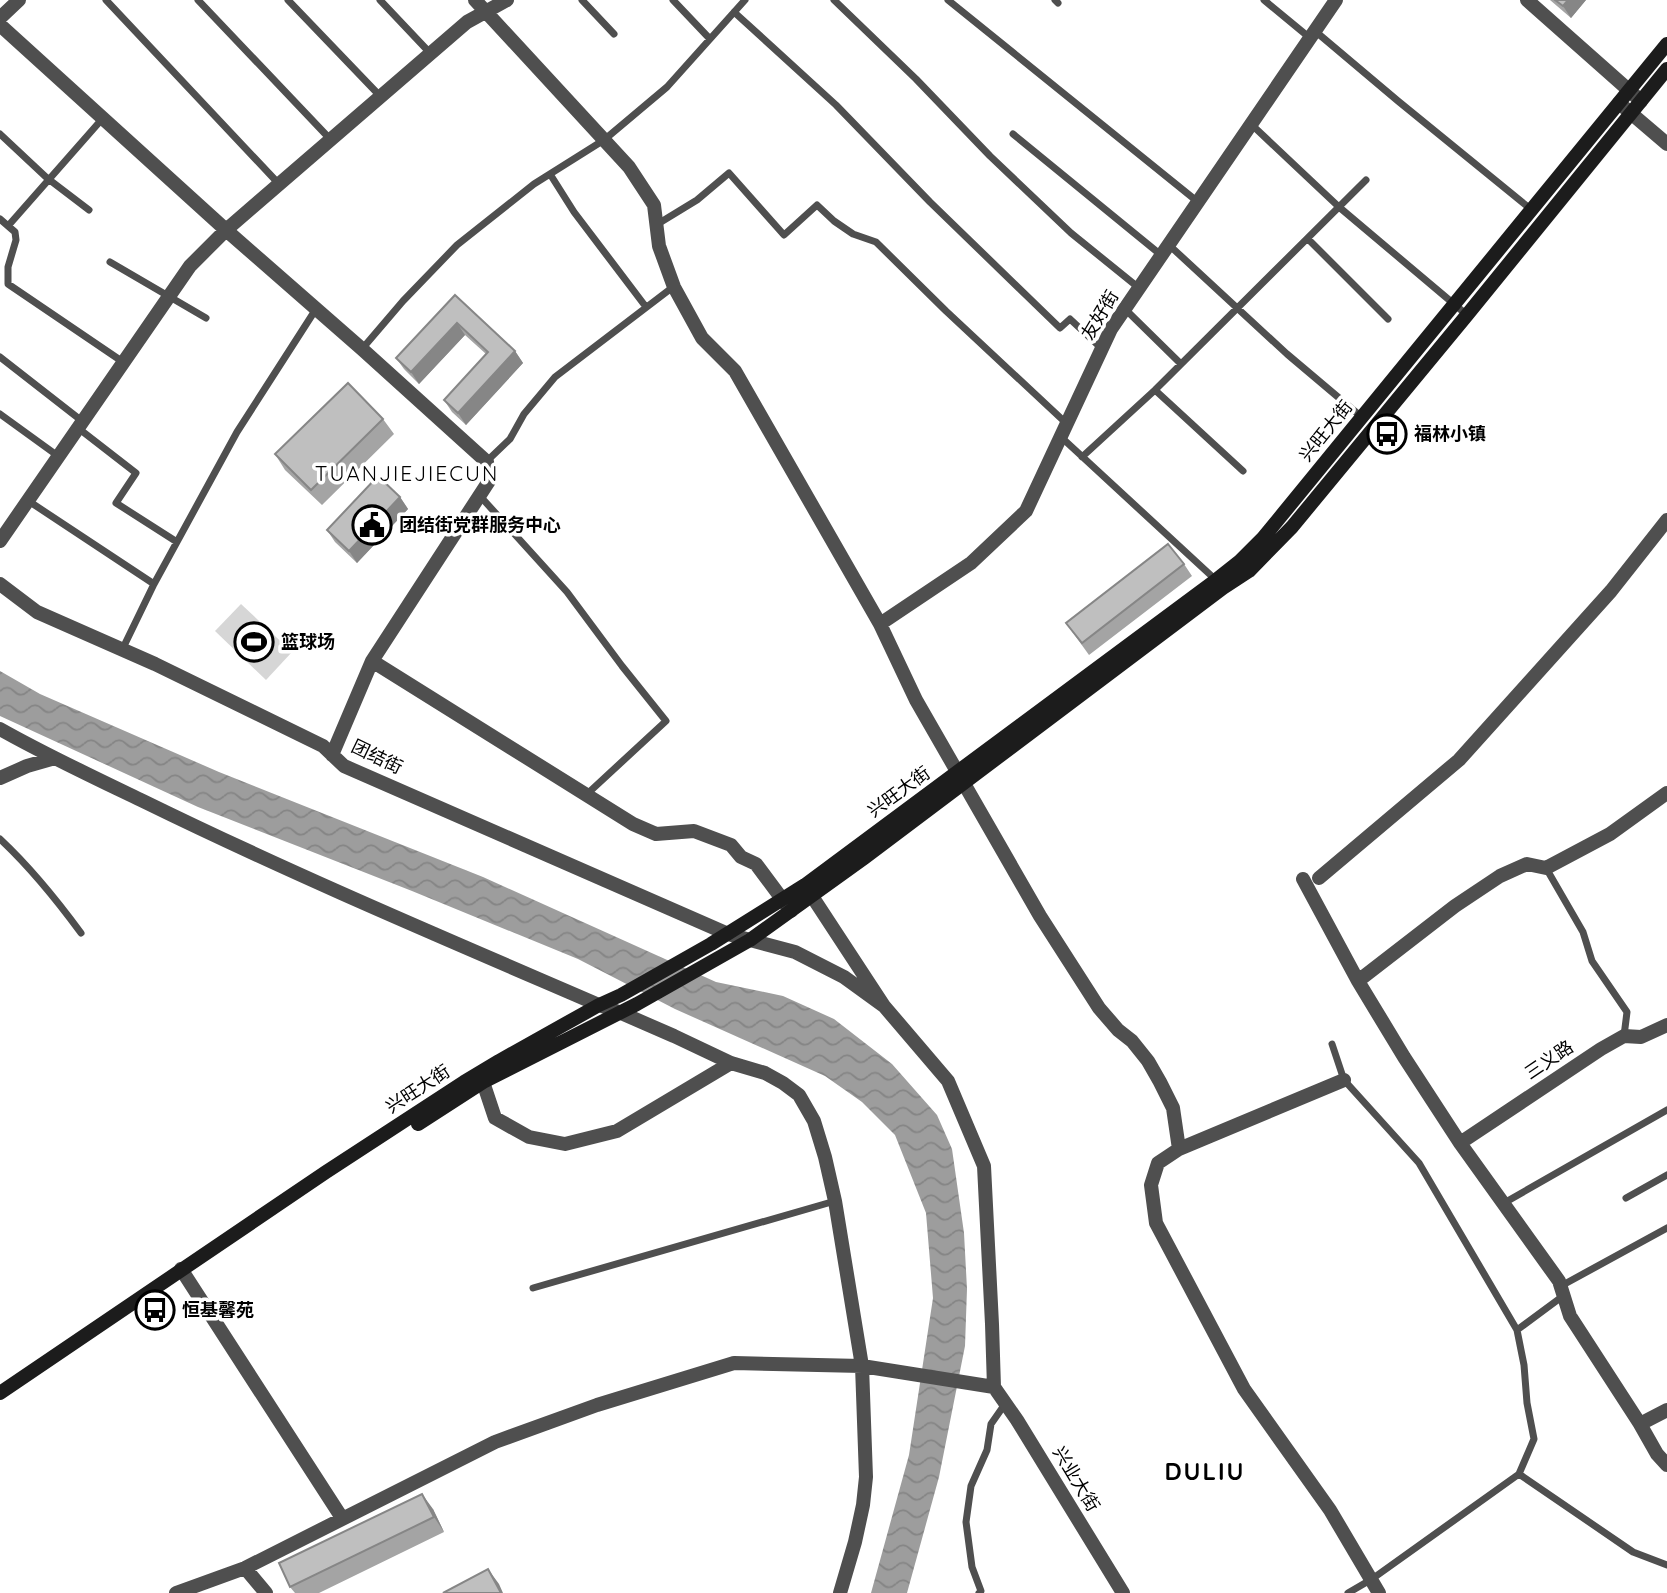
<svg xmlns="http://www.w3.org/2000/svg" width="1667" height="1593" font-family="Quicksand,'Noto Sans SC',sans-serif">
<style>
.garden{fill:#d6d6d6}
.water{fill:url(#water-waves)}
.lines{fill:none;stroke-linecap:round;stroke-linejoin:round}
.lane{stroke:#4f4f4f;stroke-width:7}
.street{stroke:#4f4f4f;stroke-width:14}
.secondary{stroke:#1c1c1c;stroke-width:14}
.wall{fill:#a4a4a4}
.shaded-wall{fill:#868686}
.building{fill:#bfbfbf;stroke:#868686;stroke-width:2}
.labels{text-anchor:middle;stroke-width:7;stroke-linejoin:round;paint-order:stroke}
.street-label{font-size:18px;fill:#000;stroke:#fff}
.poi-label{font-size:18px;font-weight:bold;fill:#000;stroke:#fff;text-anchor:start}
.quarter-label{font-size:21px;letter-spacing:2px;fill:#000;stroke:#fff}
.district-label{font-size:24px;font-weight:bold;letter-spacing:2px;fill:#000;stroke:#fff}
</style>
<defs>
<pattern id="water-waves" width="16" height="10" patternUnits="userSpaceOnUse" patternTransform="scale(1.75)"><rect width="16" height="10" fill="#9d9d9d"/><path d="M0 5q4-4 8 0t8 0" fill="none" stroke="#858585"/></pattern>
</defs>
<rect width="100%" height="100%" fill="#fff"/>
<path class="garden" d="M241,604l51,48 -26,28 -51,-49z"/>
<path class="water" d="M0,671l40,23 179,78 264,105 233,105 67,14 51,23 58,45 45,51 15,34 12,84 3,56 -2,57 -26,131 -32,116h-36l38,-138 24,-157 -7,-85 -31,-78 -33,-33 -37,-26 -150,-67 -97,-50 -166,-68 -214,-84 -198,-91z"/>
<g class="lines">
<path class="lane" d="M106,0l173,184
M198,0l133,140
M288,0l93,97
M380,0l51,54
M582,0l32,34
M673,0l37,39
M834,0l82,79 74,77 81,77 68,55
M948,0l250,202
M1055,0l3,3
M1264,0l46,38
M734,12l102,93 94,97 130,126 10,-9 31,29
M1315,31l83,70 135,110
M1252,125l87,82 128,108
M0,134l47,44 42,32
M1013,134l148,121
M550,174l24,38 72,95
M0,219l15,13 1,8 -8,27v17l115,78
M656,225l41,-25 32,-27 55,62 33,-30 17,16 19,13 23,8 70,69 120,112
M8,226l95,-108
M1308,239l80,80
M1169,245l118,109 77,65
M110,262l96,56
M1125,309l56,55
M362,349l41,-48 54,-56 77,-61 70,-44 63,-53 78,-87
M0,357l82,64
M1155,390l88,81
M0,414l58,42
M78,428l58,45 -20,30 61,39
M1061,437l156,144
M1082,457l73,-67 211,-210
M487,461l23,-22 14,-25 31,-37 118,-90
M480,496l87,96 55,74 44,55 -80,74
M27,500l127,84
M122,650l32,-66 83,-152 79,-123
M0,839c31,29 56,60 81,94
M1546,868l37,64 9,29 35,51 -3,24
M1332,1044l12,36 75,83 98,167 7,35 3,38 7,36 -15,35
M1626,1198l41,-23
M1504,1203l163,-93
M1561,1286l106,-58
M533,1288l302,-87
M1517,1330l46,-34
M979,1593l2,-2 -9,-24 -6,-45 5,-36 16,-36 4,-26 14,-20
M1348,1593l24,-14 147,-105 114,78 34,13"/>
<path class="street" d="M475,0l154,167 25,38 5,41 15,41 28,51 33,33 145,253 36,76 124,216 59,92 19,22 14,11 16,20 12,21 13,26 6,41 -21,14 -7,22 5,38 88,166 86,121 49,83
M1527,0l114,101
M0,18l19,-18
M0,25l226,205 136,119 125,113 2,19 -117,180 -40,94
M1619,103l48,41
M0,541l190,-275 36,-36 241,-208 40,-22
M0,584l37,28 118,52 168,82 21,20 384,168 67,18 49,25 40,29
M880,624l91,-61 55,-52 85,-182 225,-329
M372,661l261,163 23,10 38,-3 37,14 10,12 15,7 35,47
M0,729c46,26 95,49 143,72 149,73 303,138 456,204l20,7 55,24 57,27 34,10 18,10 16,12 15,26 11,36 10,44 27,165 4,111 -3,28 -8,37 -15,51
M0,778l27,-12 28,-8
M1319,878l140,-118 152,-169 56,-71
M1303,879l55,102 46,76 56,86 99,138 11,35 70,108 17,30 10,11
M806,887l78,119 64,75 36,85 8,158 2,63
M1358,981l97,-75 45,-30 27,-12 19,4 64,-34 57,-41
M483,1082l12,36 34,19 36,7 52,-13 114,-68
M1460,1143l141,-94 23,-13 17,1 26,-12
M1179,1149l165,-69
M181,1269l161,249
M994,1387l23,33 106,173
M1640,1424l27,-14
M245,1568l21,25
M176,1593l69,-25 250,-126 102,-37 137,-42 128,3 132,21"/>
<path class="secondary" d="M418,1124l65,-42 154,-78 113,-64 114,-82 359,-270 26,-17 43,-44 175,-212 200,-246
M0,1393l326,-221 138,-90 35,-21 100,-56 22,-10 90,-51 94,-59 411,-305 24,-19 23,-23 404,-494"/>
</g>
<path class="wall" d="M1550,0h36l-15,18z
M455,295l60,56 8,12 -57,62 -14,-13 -8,-12 42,-46 -21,-19 -46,49 -15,-15 -8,-11z
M383,419l11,15 -72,71 -37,-35 -10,-16z
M400,497l8,12 -51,54 -22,-21 -8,-12z
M1184,564l8,12 -103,79 -23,-32z
M433,1509l11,23 -125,61h-24l-5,-6z"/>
<path class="shaded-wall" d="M1568,0h18l-15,18 -8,-12z
M457,323l8,12 -46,49 -8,-12z
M515,351l8,12 -57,62 -8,-12z
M400,497l8,12 -51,54 -8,-12z
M422,1494l11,15 11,23 -10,-15z
M488,1569l11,15 4,9h-2z"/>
<path class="building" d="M1555,0h13l-5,6z
M455,295l60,56 -57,62 -14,-13 44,-48 -31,-29 -46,49 -15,-14z
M348,383l35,36 -72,71 -36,-36z
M378,476l22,21 -51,54 -22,-21z
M1168,544l16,20 -102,79 -16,-20z
M422,1494l12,23 -144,70 -11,-24z
M488,1569l13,24h-58z"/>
<defs>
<g id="bus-ring" transform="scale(2.0125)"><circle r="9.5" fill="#fff" stroke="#000" stroke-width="1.5"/><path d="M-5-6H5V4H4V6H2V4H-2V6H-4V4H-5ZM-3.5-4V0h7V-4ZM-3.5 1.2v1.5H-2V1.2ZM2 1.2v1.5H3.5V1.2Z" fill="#000"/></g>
<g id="civic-ring" transform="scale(2.0125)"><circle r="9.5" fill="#fff" stroke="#000" stroke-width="1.5"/><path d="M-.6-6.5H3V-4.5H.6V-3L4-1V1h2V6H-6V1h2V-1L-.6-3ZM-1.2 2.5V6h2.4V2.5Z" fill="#000"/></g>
<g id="stadium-ring" transform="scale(2.0125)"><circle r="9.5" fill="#fff" stroke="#000" stroke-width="1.5"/><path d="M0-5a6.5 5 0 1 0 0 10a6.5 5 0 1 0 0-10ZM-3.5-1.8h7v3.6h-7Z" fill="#000"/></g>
</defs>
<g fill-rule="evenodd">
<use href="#bus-ring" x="1387" y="434"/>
<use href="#civic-ring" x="372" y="525"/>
<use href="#stadium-ring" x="254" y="642"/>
<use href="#bus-ring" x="155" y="1310"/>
</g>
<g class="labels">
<g class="street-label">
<text transform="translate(1100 315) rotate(-59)" y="6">友好街</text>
<text transform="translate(1326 431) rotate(-51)" y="6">兴旺大街</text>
<text transform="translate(377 757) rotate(26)" y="6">团结街</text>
<text transform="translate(899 792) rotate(-36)" y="6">兴旺大街</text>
<text transform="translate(1549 1060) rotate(-34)" y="6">三义路</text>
<text transform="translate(418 1089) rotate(-33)" y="6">兴旺大街</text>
<text transform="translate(1076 1479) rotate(59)" y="6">兴业大街</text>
</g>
<g class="poi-label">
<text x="1414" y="440">福林小镇</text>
<text x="399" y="531">团结街党群服务中心</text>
<text x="281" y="648">篮球场</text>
<text x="182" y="1316">恒基馨苑</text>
</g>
<g class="quarter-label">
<text x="407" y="481">TUANJIEJIECUN</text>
</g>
<g class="district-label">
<text x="1205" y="1480">DULIU</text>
</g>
</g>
</svg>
